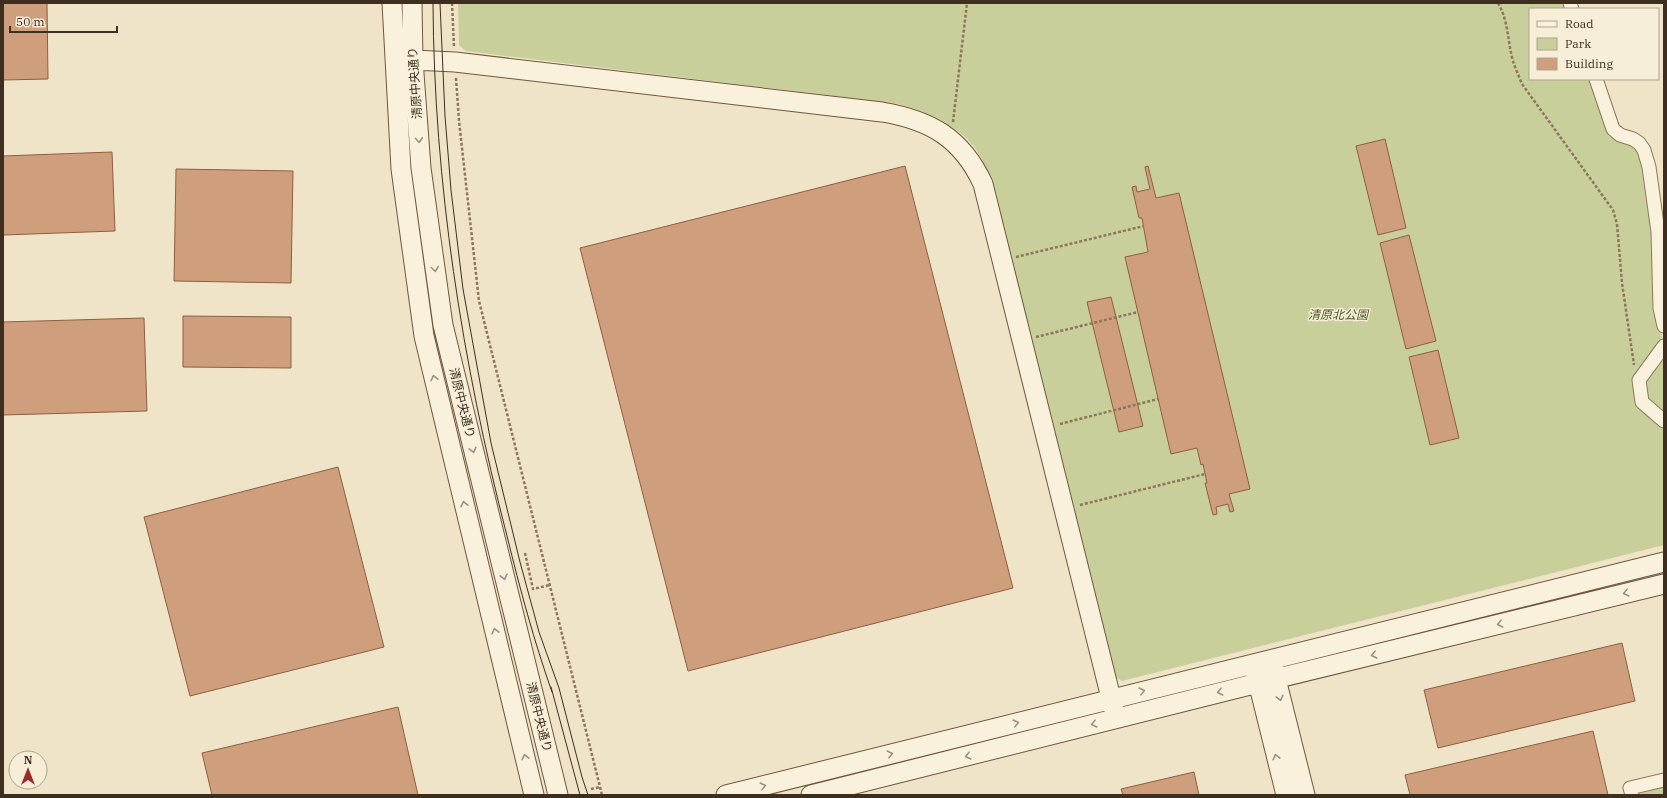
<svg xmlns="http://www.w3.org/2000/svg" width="1667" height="798" font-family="'IBM Plex Serif','Noto Sans JP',serif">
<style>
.green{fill:#c9cf9b}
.building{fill:#cf9f7d;stroke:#8d5f41}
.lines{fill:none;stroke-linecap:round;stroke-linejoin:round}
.street-casing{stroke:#8d765c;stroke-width:15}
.secondary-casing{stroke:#6f573f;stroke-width:21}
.path{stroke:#8d765c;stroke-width:2.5;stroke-dasharray:3 2;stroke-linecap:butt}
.street{stroke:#faf1dc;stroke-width:13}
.secondary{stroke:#faf1dc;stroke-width:19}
.tram{stroke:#3d2e20;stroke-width:1}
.oneway{stroke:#9c907e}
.labels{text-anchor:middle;stroke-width:3;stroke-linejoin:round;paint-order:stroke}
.street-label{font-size:12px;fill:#3d2e20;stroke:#f7eed8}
.park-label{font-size:12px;font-style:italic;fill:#4d5a26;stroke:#f7eed8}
</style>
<rect width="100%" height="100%" fill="#f0e4c8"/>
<path class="green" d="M458,3h1108l2,6h-38v70h63l19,54 26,15 10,22 9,134 5,35 2,2v204l-542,136 -7,-4 -121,-491c-5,-13 -11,-26 -19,-38 -16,-22 -50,-37 -76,-44l-433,-53 -7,-6z
M1664,787v8h-23v-2z"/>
<path class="building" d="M3,3h44l1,76 -45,1z
M1385,139l21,89 -28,7 -22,-89z
M112,152l3,79 -112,4v-79z
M905,166l108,422 -325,83 -108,-423z
M1148,166l8,32 23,-5 71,296 -21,5 5,17 -4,1 -2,-8 -12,3 1,7 -4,1 -8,-32h2l-4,-19 -2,1 -4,-17 -26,6 -46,-197 23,-5 -6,-34h-3l-7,-31 4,-1 1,6 13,-3 -5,-22z
M176,169l117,2 -2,112 -117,-2z
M1409,235l27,106 -30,8 -26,-106z
M1111,297l32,129 -24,6 -32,-130z
M183,316l108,1v51l-108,-1z
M144,318l3,93 -144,4v-93z
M1438,350l21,88 -29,7 -21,-88z
M338,467l46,180 -194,49 -46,-179z
M1622,643l13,58 -197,47 -14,-58z
M398,707l20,88h-206l-10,-42z
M1593,731l15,64h-198l-5,-20z
M1194,772l5,23h-76l-2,-6z"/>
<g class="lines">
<g class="street-casing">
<path id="street" d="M1570,3l2,6
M1596,79l17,50 7,6 13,4 6,4 5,7 5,17 9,65 2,76 4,18
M1664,346l-25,34 3,22 22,19
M1632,795l-2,-7 34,-8"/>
</g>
<g class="secondary-casing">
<path id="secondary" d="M392,3l9,166 23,167 110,459
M412,3l1,57 8,108 22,157 115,470
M413,60l42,2 427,50c48,8 80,26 101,72l133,534
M1273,667l32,128
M1255,670l31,125
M726,795l938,-233
M811,795l447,-112 406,-99"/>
</g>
<path class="path" d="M452,3l2,44
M1498,3c11,19 9,37 15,58 2,7 6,15 9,23l91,126 4,14 5,59 12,82
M456,78l3,43 20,180 123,494
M953,122l14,-119
M1016,257l128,-31
M1036,337l102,-25
M1060,424l98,-25
M1080,505l125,-31
M525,553l8,36 17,-4
M591,789l9,-2"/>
<use href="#street" class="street"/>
<use href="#secondary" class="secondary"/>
<path class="tram" d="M433,3c1,180 29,359 74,533 13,53 27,105 45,156
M440,3l5,113 6,74 12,99 28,154 29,119 19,70 20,56 23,89 6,18
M551,687l29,108"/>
</g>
<defs><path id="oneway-chevron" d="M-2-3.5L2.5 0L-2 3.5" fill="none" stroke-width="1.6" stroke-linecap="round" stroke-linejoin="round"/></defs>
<g class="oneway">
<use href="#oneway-chevron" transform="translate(419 140) rotate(86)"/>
<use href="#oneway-chevron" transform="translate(435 269) rotate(82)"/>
<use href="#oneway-chevron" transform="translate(434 378) rotate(-103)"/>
<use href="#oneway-chevron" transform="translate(473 450) rotate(76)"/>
<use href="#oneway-chevron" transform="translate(464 504) rotate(-103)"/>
<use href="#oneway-chevron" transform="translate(504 577) rotate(76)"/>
<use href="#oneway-chevron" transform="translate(1626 593) rotate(166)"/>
<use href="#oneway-chevron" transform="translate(1500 624) rotate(166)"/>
<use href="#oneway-chevron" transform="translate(495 631) rotate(-103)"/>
<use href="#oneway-chevron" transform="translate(1374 655) rotate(166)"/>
<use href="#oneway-chevron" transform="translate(1142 691) rotate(-14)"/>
<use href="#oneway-chevron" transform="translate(1220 692) rotate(166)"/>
<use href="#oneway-chevron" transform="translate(1280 698) rotate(76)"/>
<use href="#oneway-chevron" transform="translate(1016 723) rotate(-14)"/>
<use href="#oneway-chevron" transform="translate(1094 724) rotate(166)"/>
<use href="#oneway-chevron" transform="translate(890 754) rotate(-14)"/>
<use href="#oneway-chevron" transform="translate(968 756) rotate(166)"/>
<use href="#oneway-chevron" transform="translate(525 757) rotate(-103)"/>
<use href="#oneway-chevron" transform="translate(1276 757) rotate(-104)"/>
<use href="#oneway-chevron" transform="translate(763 786) rotate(-14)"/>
</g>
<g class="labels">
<g class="street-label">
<text transform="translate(415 83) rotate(-94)" y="4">清原中央通り</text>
<text transform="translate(462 403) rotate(76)" y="4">清原中央通り</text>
<text transform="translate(539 717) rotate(76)" y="4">清原中央通り</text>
</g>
<g class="park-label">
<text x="1338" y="319">清原北公園</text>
</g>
</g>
<rect width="1667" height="798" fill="none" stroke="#3d2e20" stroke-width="8"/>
<rect x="1529" y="8" width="130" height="72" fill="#f7eed8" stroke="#ada18e"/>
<rect x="1537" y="21" width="20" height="6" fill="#faf1dc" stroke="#ada18e"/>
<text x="1565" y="28" font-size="12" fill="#3d2e20">Road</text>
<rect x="1537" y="38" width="20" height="12" fill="#c9cf9b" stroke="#ada18e"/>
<text x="1565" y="48" font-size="12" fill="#3d2e20">Park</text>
<rect x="1537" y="58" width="20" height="12" fill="#cf9f7d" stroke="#ada18e"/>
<text x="1565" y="68" font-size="12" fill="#3d2e20">Building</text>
<g transform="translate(28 770)"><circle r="19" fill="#f7eed8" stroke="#ada18e"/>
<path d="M0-3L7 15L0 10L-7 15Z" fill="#9e2a2b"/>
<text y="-6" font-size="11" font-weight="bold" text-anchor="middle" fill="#3d2e20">N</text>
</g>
<path d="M10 26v6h107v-6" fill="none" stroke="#3d2e20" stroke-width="2"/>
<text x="16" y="26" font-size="12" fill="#3d2e20" stroke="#f7eed8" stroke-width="3" paint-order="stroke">50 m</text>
</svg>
